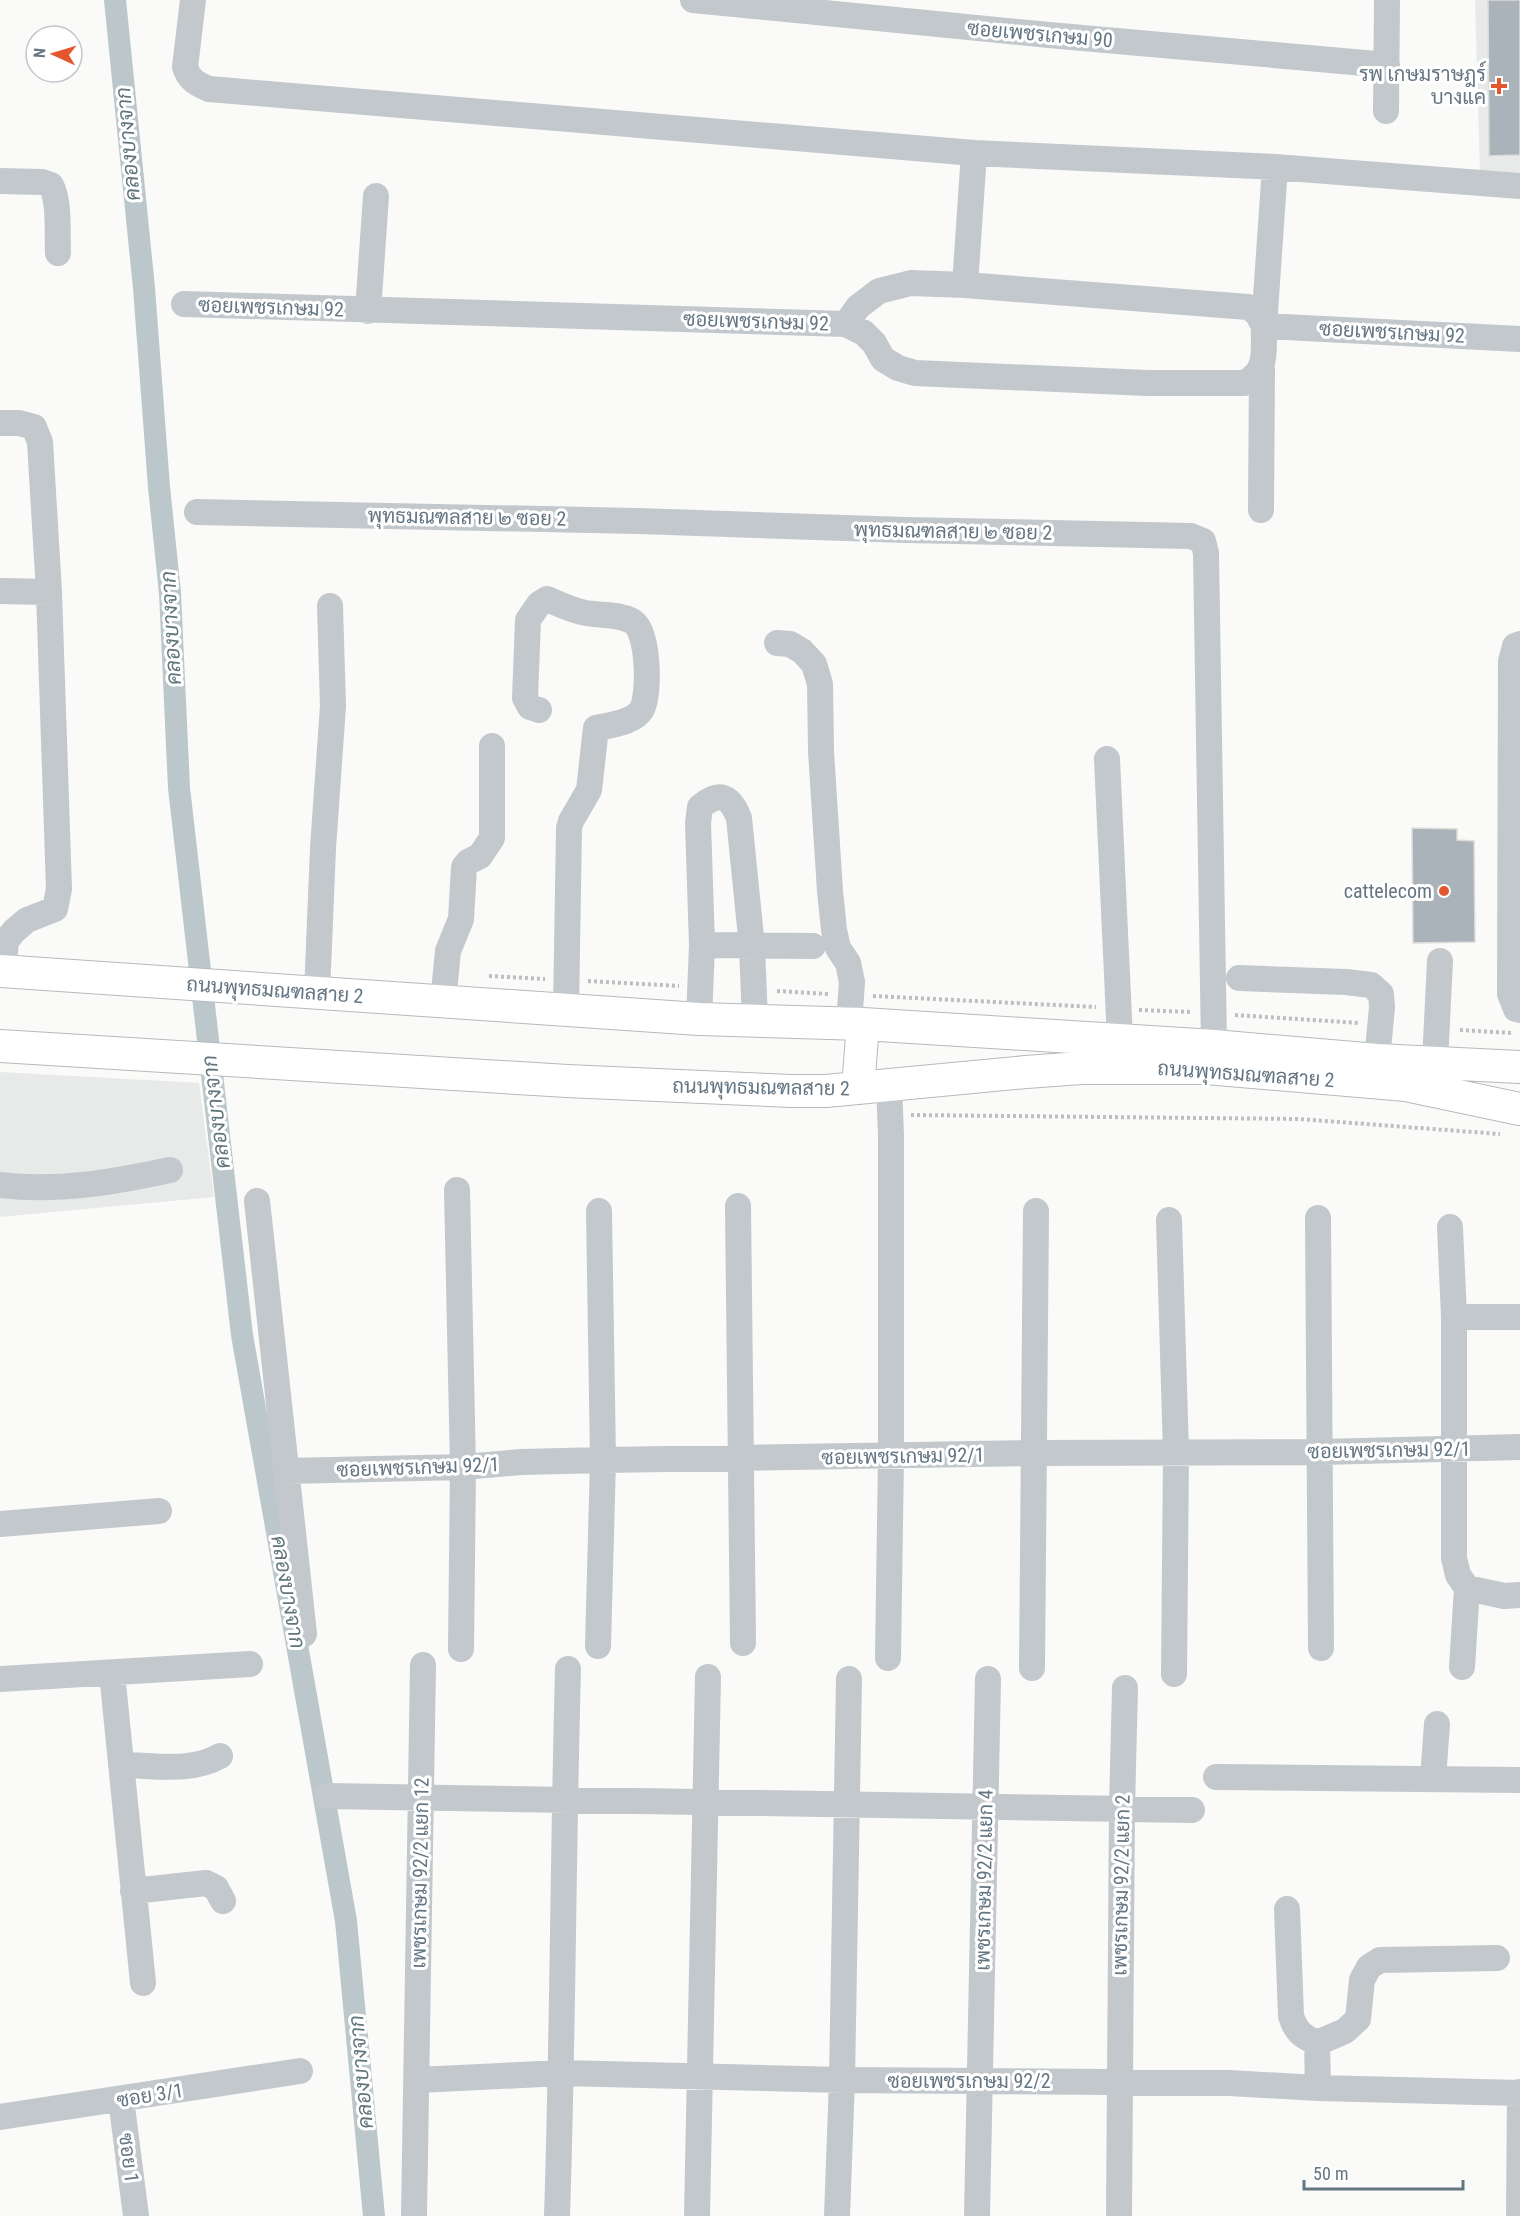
<svg xmlns="http://www.w3.org/2000/svg" width="1520" height="2216" font-family="'Roboto Condensed',Sarabun,sans-serif">
<style>
.built{fill:#e8e9e9}
.lines{fill:none;stroke-linecap:round;stroke-linejoin:round}
.canal{stroke:#bbc7cb;stroke-width:22}
.building{fill:#aab3b9;stroke:#dcdcda;stroke-width:1.5}
.major-casing{stroke:#b5babe;stroke-width:34}
.path{stroke:#bbbfc2;stroke-width:4;stroke-dasharray:3 3;stroke-linecap:butt}
.minor{stroke:#c3c8cc;stroke-width:26}
.major{stroke:#fff;stroke-width:32}
.poi-dot{fill:#e4572e;stroke:#fff;stroke-width:2}
.labels{text-anchor:middle;stroke-width:6;stroke-linejoin:round;paint-order:stroke}
.street-label{font-size:20px;fill:#657683;stroke:#fff}
.poi-label{font-size:20px;fill:#657683;stroke:#fff;text-anchor:end}
.water-label{font-size:21px;font-style:italic;fill:#60757c;stroke:#fff}
</style>
<rect width="100%" height="100%" fill="#fafaf8"/>
<path class="built" d="M1475,0h45v175l-40,-3z
M0,1072l199,11 15,114 -214,20z"/>
<g class="lines">
<path class="canal" d="M115,0l29,288 15,199 11,106 9,195 63,547 104,586 28,295"/>
</g>
<path class="building" d="M1488,0h32v155l-31,1z
M1412,828l45,1v11l17,1 1,101 -62,1z"/>
<g class="lines">
<g class="major-casing">
<path id="major" d="M0,971l699,48 164,5 351,22 163,14 143,7
M0,1046l567,35 224,10h35l200,-19 55,-4h125l200,17 114,24
M858,1088l5,-64"/>
</g>
<path class="path" d="M489,976l56,3
M588,981l91,5
M777,991l52,3
M873,996l223,11
M1139,1010l53,2
M1235,1015l124,8
M1460,1030l52,3
M911,1115l388,4 201,15"/>
<path class="minor" d="M193,0l-8,67c4,13 12,17 24,22l765,64 -9,132
M693,0l356,35 338,30
M1386,111l1,-111
M974,153l301,14 -11,159
M1275,167l245,19
M0,181l42,1 9,3c9,17 6,49 7,68
M184,304l662,20 18,9 10,10 9,16 15,9 17,5 232,10h97c25,-12 19,-33 20,-57l256,13
M368,311l8,-115
M846,324l12,-17 21,-16 32,-8 54,2 283,22 9,6 7,13
M0,423h19l15,4 6,15 9,150 10,297 -4,20 -28,11 -13,11 -8,10 -3,30
M1261,510l1,-142
M197,512l441,9 268,9 285,6 12,5 3,12 8,493
M0,591l49,1
M777,643l13,1 12,7 12,13 6,20 1,67 9,140 4,39 4,18 10,15 4,19 -3,42
M1520,644l-5,2 -4,15 -1,333 6,15 4,1
M539,710l-9,-3 -5,-9 3,-78 11,-16 8,-5c12,5 26,12 39,14 16,3 30,0 46,8 17,9 18,72 10,88 -8,14 -32,16 -46,19l-7,62 -18,31 -2,7 -3,182
M1107,759l13,281
M702,945l111,1
M1239,978l107,4 25,3 10,9 1,13 -5,53
M317,993l6,-145 10,-142 -3,-100
M443,1002l5,-51 13,-32 3,-52 4,-5 12,-6 12,-18v-92
M699,1019l3,-74 -4,-122 2,-16c19,-16 30,-12 39,11l13,129 3,74
M1435,1062l5,-101
M0,1185c57,7 114,-3 170,-15
M457,1190l6,277 -2,182
M257,1201l47,433
M738,1206l5,437
M1318,1218l3,430
M1169,1220l7,233 -2,221
M1450,1227l4,90v241l4,17 9,13 -5,79
M1454,1317h66
M287,1471l176,-4 58,-5 82,-2 431,-7 287,-1 199,-5
M0,1524l159,-13
M1467,1588l37,8 16,-1
M598,1646l5,-186 -4,-249
M888,1658l3,-202v-321l-2,-50
M1032,1668l4,-457
M112,1673l31,310
M0,1679l250,-15
M121,1765c33,0 69,8 99,-9
M1216,1777l304,3
M1433,1779l4,-55
M326,1796l866,14
M133,1891l73,-8 10,5 7,13
M1287,1909l4,107c5,16 11,20 26,27
M418,2080l144,-7 280,7 387,3 89,5 202,5
M1318,2088l-1,-45 28,-12 13,-12 4,-39 7,-13 11,-7 117,-2
M121,2099l15,117
M0,2117l300,-46
M414,2216l9,-551
M557,2216c6,-182 6,-365 11,-547
M697,2216l11,-539
M837,2216l5,-136 7,-401
M977,2216l11,-537
M1119,2216l3,-409 3,-119
M1519,2216l1,-124"/>
<use href="#major" class="major"/>
</g>
<g class="poi-dot">
<path d="M1496 77h6v6h6v6h-6v6h-6v-6h-6v-6h6z"/>
<circle cx="1444" cy="891" r="6"/>
</g>
<g class="labels">
<g class="street-label">
<text transform="translate(1040 34) rotate(5)" y="7">ซอยเพชรเกษม 90</text>
<text transform="translate(271 307) rotate(2)" y="7">ซอยเพชรเกษม 92</text>
<text transform="translate(756 321) rotate(2)" y="7">ซอยเพชรเกษม 92</text>
<text transform="translate(1392 332) rotate(3)" y="7">ซอยเพชรเกษม 92</text>
<text transform="translate(467 517) rotate(1)" y="7">พุทธมณฑลสาย ๒ ซอย 2</text>
<text transform="translate(953 531) rotate(1)" y="7">พุทธมณฑลสาย ๒ ซอย 2</text>
<text transform="translate(275 990) rotate(4)" y="7">ถนนพุทธมณฑลสาย 2</text>
<text transform="translate(1246 1074) rotate(4)" y="7">ถนนพุทธมณฑลสาย 2</text>
<text transform="translate(761 1087) rotate(1)" y="7">ถนนพุทธมณฑลสาย 2</text>
<text transform="translate(1389 1450) rotate(-1)" y="7">ซอยเพชรเกษม 92/1</text>
<text transform="translate(903 1456) rotate(-1)" y="7">ซอยเพชรเกษม 92/1</text>
<text transform="translate(418 1467) rotate(-2)" y="7">ซอยเพชรเกษม 92/1</text>
<text transform="translate(420 1873) rotate(-89)" y="7">เพชรเกษม 92/2 แยก 12</text>
<text transform="translate(984 1880) rotate(-89)" y="7">เพชรเกษม 92/2 แยก 4</text>
<text transform="translate(1121 1885) rotate(-89)" y="7">เพชรเกษม 92/2 แยก 2</text>
<text x="969" y="2088">ซอยเพชรเกษม 92/2</text>
<text transform="translate(150 2095) rotate(-9)" y="7">ซอย 3/1</text>
<text transform="translate(129 2158) rotate(83)" y="7">ซอย 1</text>
</g>
<g class="poi-label">
<text x="1486" y="81">รพ เกษมราษฎร์<tspan x="1486" dy="23">บางแค</tspan></text>
<text x="1432" y="898">cattelecom</text>
</g>
<g class="water-label">
<text transform="translate(128 144) rotate(-95)" y="7">คลองบางจาก</text>
<text transform="translate(171 628) rotate(-93)" y="7">คลองบางจาก</text>
<text transform="translate(216 1112) rotate(-97)" y="7">คลองบางจาก</text>
<text transform="translate(288 1592) rotate(80)" y="7">คลองบางจาก</text>
<text transform="translate(361 2072) rotate(-95)" y="7">คลองบางจาก</text>
</g>
</g>
<g transform="translate(54 54) rotate(274)"><circle r="28" fill="#ffffff" stroke="#c1c8cd" stroke-width="1.5"/>
<path d="M0-4.5L10 22L0 15L-10 22Z" fill="#e4572e"/>
<text y="-9" font-size="16" font-weight="bold" text-anchor="middle" fill="#657683">N</text>
</g>
<path d="M1304 2180v9h159v-9" fill="none" stroke="#657683" stroke-width="3"/>
<text x="1313" y="2180" font-size="18" fill="#657683" stroke="#ffffff" stroke-width="4.5" paint-order="stroke">50 m</text>
</svg>
